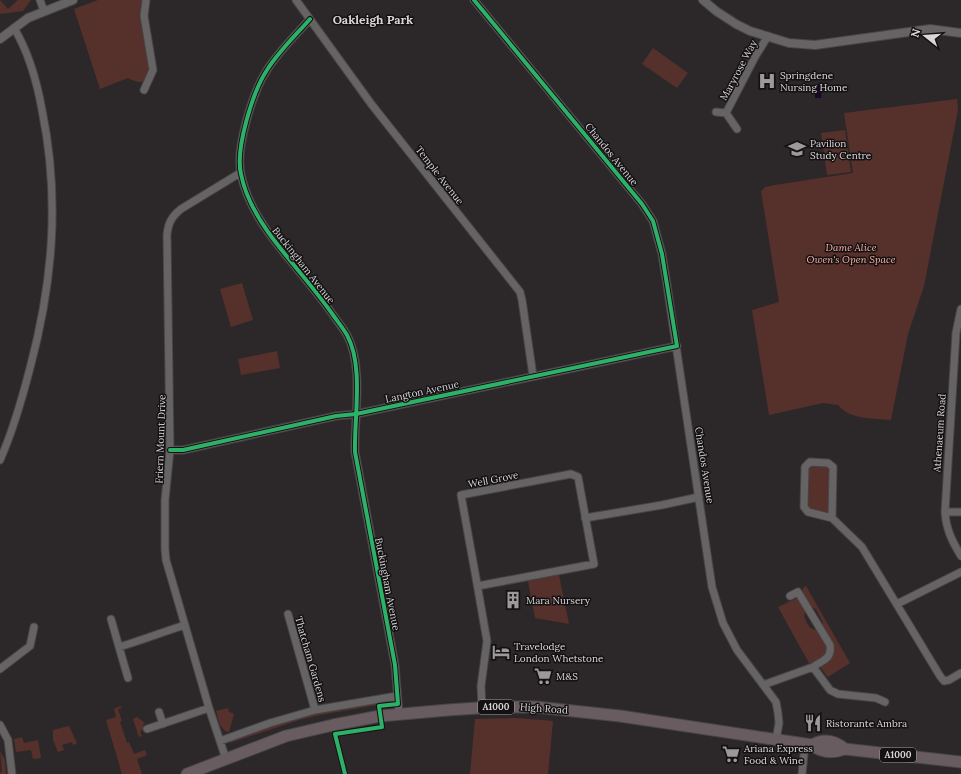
<svg xmlns="http://www.w3.org/2000/svg" width="961" height="774" font-family="Lora,serif">
<style>
.green{fill:#56302b}
.water{fill:#1a052b}
.lines{fill:none;stroke-linecap:round;stroke-linejoin:round}
.minor-casing{stroke:#474546;stroke-width:9}
.tertiary-casing{stroke:#474546;stroke-width:10}
.primary-casing{stroke:#474546;stroke-width:13}
.minor{stroke:#666364;stroke-width:7}
.tertiary{stroke:#666364;stroke-width:8}
.primary{stroke:#685c60;stroke-width:11}
.cycleway-casing{stroke:#141112;stroke-width:6}
.cycleway{stroke:#2db169;stroke-width:4}
.labels{text-anchor:middle;stroke-width:3;stroke-linejoin:round;paint-order:stroke}
.shield{fill:#141112;stroke:#9f9b9d;stroke-width:1}
.shield-label{font-size:9px;font-weight:bold;fill:#dad6d8}
.street-label{font-size:10px;fill:#dad6d8;stroke:#141112}
.poi-label{font-size:10px;fill:#dad6d8;stroke:#141112;text-anchor:start}
.park-label{font-size:10px;font-style:italic;fill:#fcb2a7;stroke:#141112}
.quarter-label{font-size:12px;font-weight:bold;fill:#dad6d8;stroke:#141112}
</style>
<rect width="100%" height="100%" fill="#2c282a"/>
<path class="green" d="M0,0l8,9 10,-9h13l-8,11 -23,3z
M98,0h45c-2,10 -2,18 -1,28 2,14 20,69 -14,50l-28,11 -26,-80z
M653,48l35,25 -11,15 -35,-24z
M957,99l1,11 -34,176 -16,48 -17,86c-18,-2 -41,0 -53,-15l-15,-2 -54,12 -17,-105 27,-8 -18,-111 4,-4 10,-2 78,-12 -9,-60z
M845,130l6,42 -24,3 -6,-42z
M242,283l11,37 -22,7 -11,-38z
M277,351l3,17 -39,7 -3,-16z
M812,465h13l5,3 -1,41 -1,3 -4,2 -13,-4 -3,-2 1,-38z
M559,575l10,49 -34,-6 -7,-37z
M806,586l44,77 -22,14 -9,-11c23,-13 14,-19 3,-39l1,-4 -7,-14 -6,-2 -7,-12v-7z
M797,598l2,1 7,11 -2,6c3,7 5,14 13,14l10,17 -1,8 -14,8h-3l-31,-56z
M382,702v2l-62,11 -21,5 -69,23 -1,-2 36,-13 54,-16z
M120,706l2,2 -4,1 4,12 -2,1 7,21 2,-1 5,12 11,-4 2,5 -10,4 5,15h-20l-16,-54 10,-3 -2,-8z
M228,708l1,4 5,2 -5,18 -4,-1 -5,-6 -4,-14z
M137,717l8,6 -2,1 1,4 -4,4 2,4 -3,1 -6,-18z
M516,718l37,3 -5,53h-78l5,-55z
M69,726l8,17 -4,2 -1,-3 -10,3 2,5 -6,2 -5,-12v-10z
M22,737l2,6 14,-3 3,18 -8,1 -2,-9 -15,2 -2,-13z
M0,751l5,9 1,14h-5l-1,-2h2z"/>
<path class="water" d="M815,85h7l-1,13h-6z"/>
<g class="lines">
<g class="minor-casing">
<path id="minor" d="M40,0l4,11
M296,0l76,105 148,187 2,8 11,76
M474,0l168,204 11,17 9,33 5,31 45,302 11,36 14,27 39,52 2,11 1,10 -3,17
M310,19c-15,17 -31,32 -43,51 -14,21 -32,79 -26,104 4,21 15,41 27,58 20,28 45,54 65,83 5,7 10,13 14,20 17,31 7,82 8,117l40,213 4,49
M144,90l9,-20 -9,-54 2,-16
M716,112l10,1 29,-56 13,-21
M726,113l11,16
M961,309l-5,24 -11,179c1,17 7,29 16,44
M170,450h13l153,-34 20,-2 321,-68
M0,460c13,-29 22,-61 30,-92 23,-86 30,-170 12,-258 -5,-28 -13,-57 -28,-82
M810,462l18,1 5,4 -1,51 -24,-6 -4,-5 1,-40z
M945,512h16
M585,518l77,-13 37,-8
M832,518l30,29 78,129 4,5 5,-1 12,-7
M478,586l116,-22 -16,-87 -7,-3 -110,21 15,83 11,63 -6,45 1,21
M790,596l8,-4 32,53c2,14 -7,15 -17,22
M897,604l64,-32
M288,614l27,96
M111,619l8,28c23,-7 44,-15 66,-22
M119,647l9,31
M0,669l30,-23 4,-19
M763,685l50,-18 17,23 8,4 38,4 9,4
M159,712l4,12
M0,725l8,15 4,34
M147,729l62,-21
M220,741l50,-18 45,-13 82,-14
M226,759l-17,-51 -36,-124 -7,-24 -1,-11v-49l5,-50 -3,-215c1,-11 4,-18 14,-26l59,-36
M802,774l3,-30"/>
</g>
<g class="tertiary-casing">
<path id="tertiary" d="M703,0l13,11 20,13 14,7 39,12 26,2 115,-16 31,4
M0,39l28,-21 45,-18"/>
</g>
<g class="primary-casing">
<path id="primary" d="M812,745c12,-7 23,-4 33,4
M187,774l99,-38 47,-11 47,-9 68,-6 45,-3h43l84,9 192,29c10,8 22,8 33,4l116,13"/>
</g>
<use href="#minor" class="minor"/>
<use href="#tertiary" class="tertiary"/>
<use href="#primary" class="primary"/>
<g class="cycleway-casing">
<path id="cycleway" d="M310,19c-15,17 -31,32 -43,51 -14,21 -32,79 -26,104 4,21 15,41 27,58 20,28 45,54 65,83 5,7 10,13 14,20 17,31 7,82 8,117l40,213 3,39 -19,2 3,21 -47,7 10,40
M170,450h13l153,-34 20,-2 321,-68 -15,-92 -9,-33 -11,-17 -168,-204"/>
</g>
<use href="#cycleway" class="cycleway"/>
</g>
<defs>
<g id="hospital-bare" transform="scale(1.38)"><path d="M-5-5h3v3.5h4V-5h3V5h-3V1.5h-4V5h-3Z" fill="#9d999b" stroke="#141112" stroke-width="2.5" paint-order="stroke"/></g>
<g id="school-bare" transform="scale(1.38)"><path d="M0-5L7-2L0 1L-7-2ZM-4 1L0 2.5L4 1V4Q0 6-4 4Z" fill="#9d999b" stroke="#141112" stroke-width="2.5" paint-order="stroke"/></g>
<g id="building-bare" transform="scale(1.38)"><path d="M-4-6H4V6H1V3H-1V6H-4ZM-2.5-4.3h1.7v1.8h-1.7ZM.8-4.3h1.7v1.8H.8ZM-2.5-1h1.7V.8h-1.7ZM.8-1h1.7V.8H.8Z" fill="#9d999b" stroke="#141112" stroke-width="2.5" paint-order="stroke"/></g>
<g id="hotel-bare" transform="scale(1.38)"><path d="M-6-4.5h1.5V1H6V5H4.5V3h-9V5H-6ZM-4 0a1.8 1.8 0 1 1 3.6 0ZM.5 0V-2.5h3Q6-2.5 6 0Z" fill="#9d999b" stroke="#141112" stroke-width="2.5" paint-order="stroke"/></g>
<g id="supermarket-bare" transform="scale(1.38)"><path d="M-6-5.5h2.5l.6 2H6L4.5 2H-2.5L-4.4-4H-6ZM-1.5 3.2a1.3 1.3 0 1 0 .1 0ZM3 3.2a1.3 1.3 0 1 0 .1 0Z" fill="#9d999b" stroke="#141112" stroke-width="2.5" paint-order="stroke"/></g>
<g id="restaurant-bare" transform="scale(1.38)"><path d="M-5-6h1v4h1v-4h1v4h1v-4h1v5L-1.5 .5V6h-2V.5L-5-1ZM5-6V6H3V1.5H1.5Q1.5-4 5-6Z" fill="#9d999b" stroke="#141112" stroke-width="2.5" paint-order="stroke"/></g>
</defs>
<g fill-rule="evenodd">
<use href="#hospital-bare" x="767" y="81"/>
<use href="#school-bare" x="797" y="149"/>
<use href="#building-bare" x="513" y="600"/>
<use href="#hotel-bare" x="501" y="652"/>
<use href="#supermarket-bare" x="543" y="676"/>
<use href="#restaurant-bare" x="813" y="723"/>
<use href="#supermarket-bare" x="731" y="754"/>
</g>
<g class="labels">
<g class="shield">
<rect x="478" y="700" width="36" height="14" rx="3"/>
<rect x="880" y="748" width="36" height="14" rx="3"/>
</g>
<g class="shield-label">
<text x="496" y="710">A1000</text>
<text x="898" y="758">A1000</text>
</g>
<g class="street-label">
<text transform="translate(738 70) rotate(-62)" y="4">Maryrose Way</text>
<text transform="translate(612 154) rotate(51)" y="4">Chandos Avenue</text>
<text transform="translate(440 175) rotate(52)" y="4">Temple Avenue</text>
<text transform="translate(304 265) rotate(52)" y="4">Buckingham Avenue</text>
<text transform="translate(422 391) rotate(-12)" y="4">Langton Avenue</text>
<text transform="translate(939 433) rotate(-86)" y="4">Athenaeum Road</text>
<text transform="translate(160 439) rotate(-88)" y="4">Friern Mount Drive</text>
<text transform="translate(705 465) rotate(81)" y="4">Chandos Avenue</text>
<text transform="translate(493 479) rotate(-11)" y="4">Well Grove</text>
<text transform="translate(388 584) rotate(79)" y="4">Buckingham Avenue</text>
<text transform="translate(311 659) rotate(74)" y="4">Thatcham Gardens</text>
<text transform="translate(544 708) rotate(4)" y="4">High Road</text>
</g>
<g class="poi-label">
<text x="780" y="79">Springdene<tspan x="780" dy="12">Nursing Home</tspan></text>
<text x="810" y="147">Pavilion<tspan x="810" dy="12">Study Centre</tspan></text>
<text x="526" y="604">Mara Nursery</text>
<text x="514" y="650">Travelodge<tspan x="514" dy="12">London Whetstone</tspan></text>
<text x="556" y="680">M&amp;S</text>
<text x="826" y="727">Ristorante Ambra</text>
<text x="744" y="752">Ariana Express<tspan x="744" dy="12">Food &amp; Wine</tspan></text>
</g>
<g class="park-label">
<text x="851" y="251">Dame Alice<tspan x="851" dy="12">Owen's Open Space</tspan></text>
</g>
<g class="quarter-label">
<text x="373" y="24">Oakleigh Park</text>
</g>
</g>
<g transform="translate(925 36) rotate(287)" stroke="#141112" stroke-width="3" paint-order="stroke">
<path d="M0-3L7 15L0 10L-7 15Z" fill="#dad6d8"/>
<text y="-6" font-size="11" font-weight="bold" text-anchor="middle" fill="#dad6d8">N</text>
</g>
</svg>
